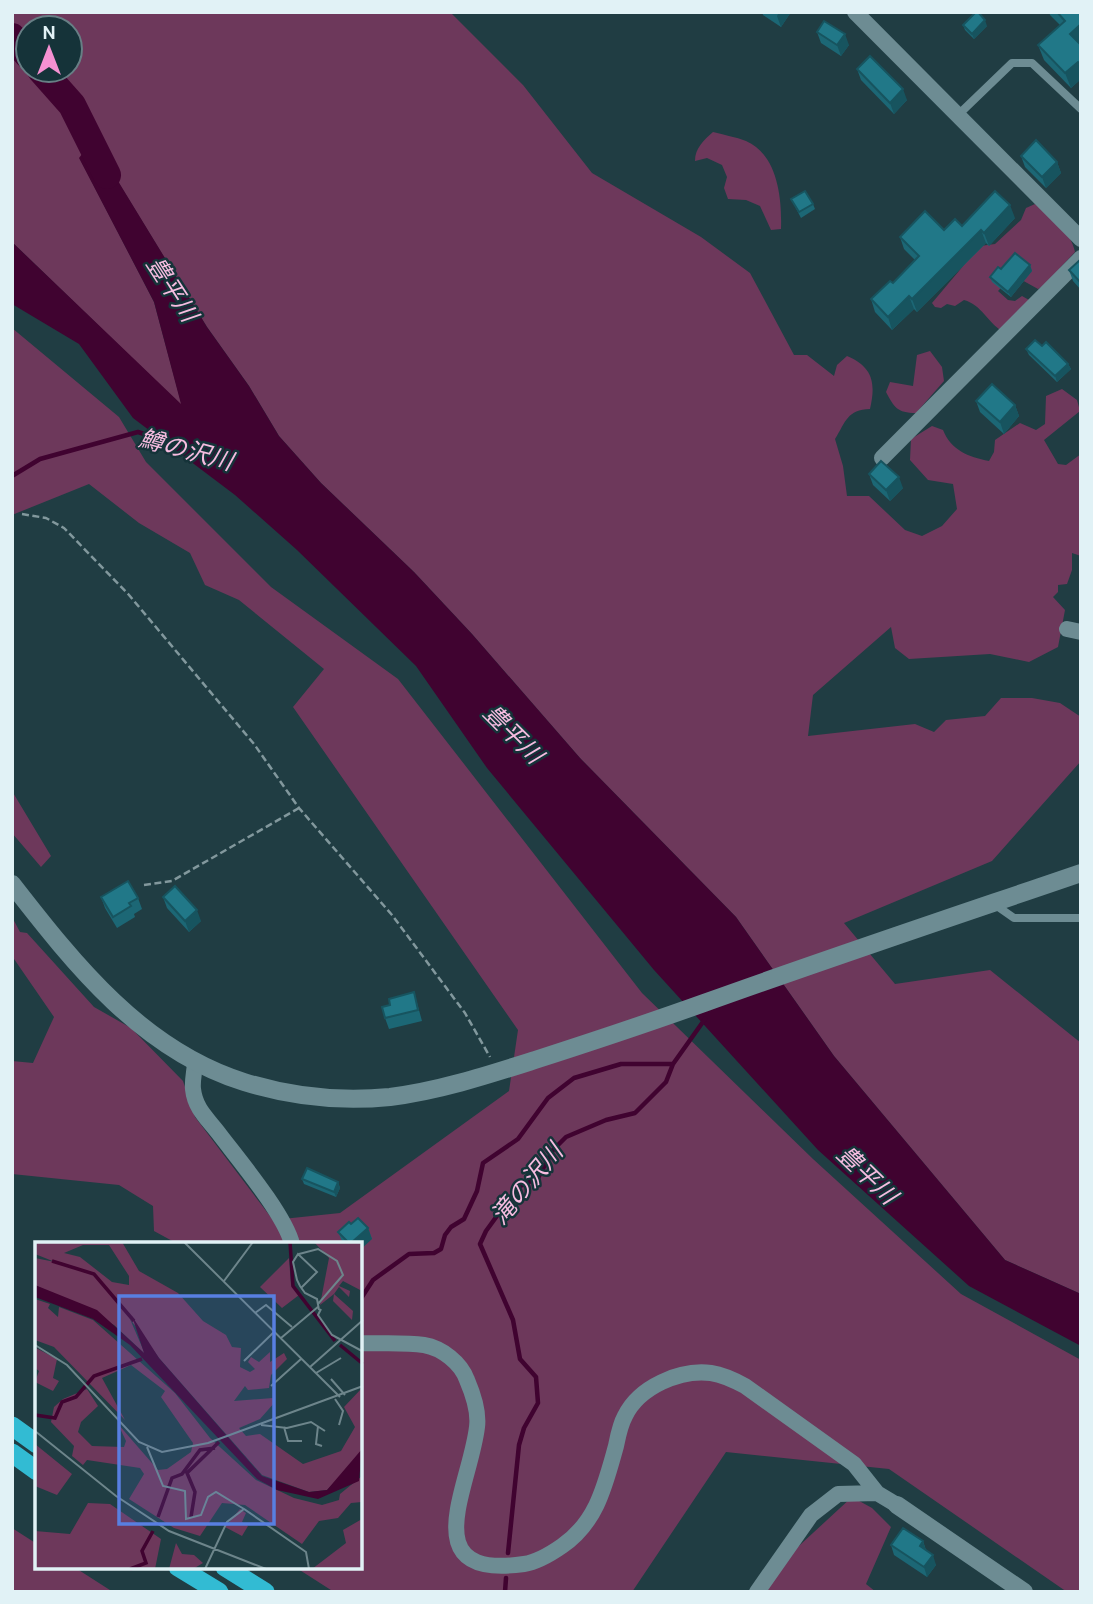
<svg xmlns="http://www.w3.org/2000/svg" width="1093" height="1604" font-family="Overpass,'Noto Sans JP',sans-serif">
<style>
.green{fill:#6d385b;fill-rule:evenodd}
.water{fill:#400330}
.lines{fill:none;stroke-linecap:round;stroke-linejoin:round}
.stream{stroke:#400330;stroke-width:4.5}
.river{stroke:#400330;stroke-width:28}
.path{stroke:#82989d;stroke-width:2.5;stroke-dasharray:7 3.5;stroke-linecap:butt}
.service{stroke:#6d8c93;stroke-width:8}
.minor{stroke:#6d8c93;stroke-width:16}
.tertiary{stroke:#6d8c93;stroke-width:18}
.trunk{stroke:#32bbd3;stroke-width:19}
.wall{fill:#1c6775}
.shaded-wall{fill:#17545f}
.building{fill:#217888;stroke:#17545f;stroke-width:2}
.labels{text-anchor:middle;stroke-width:5;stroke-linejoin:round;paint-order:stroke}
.water-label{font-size:24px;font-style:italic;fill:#f6bce0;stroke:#153339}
.inset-river{fill:none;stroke:#400330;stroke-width:3.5}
.inset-road{fill:none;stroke:#6d858b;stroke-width:2}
.view{fill:#587fe1;fill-opacity:0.15;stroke:#587fe1;stroke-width:3.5}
.inset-edge{fill:none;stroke:#e1f2f6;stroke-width:3.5}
</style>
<rect width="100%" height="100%" fill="#203d43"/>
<path class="green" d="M12,12h438l73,73 69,88 109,64 49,36 44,82h13l27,21 3,-11 10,-9c26,11 29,27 23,53 -23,1 -24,12 -35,30l8,27 4,30h22l36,34 17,6 20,-10 15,-17 -4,-25 -25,-4 -18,-20 1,-21 21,-13 11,4c8,20 25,27 46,31l5,-9 1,-12 25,-17 16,7 9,-6 1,-28 16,-7 15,11 3,11 -36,29 14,24 8,1 15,-11v102l-9,-3v17l-5,14 -9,1v7l-5,5 12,13 -7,37 -29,15 -39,-8 -81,5 -14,-11 -4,-21 -78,68 -5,41 107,-12 19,8 12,-12 39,-4 16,-18h31l28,5 21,14v44l-89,100 -148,62 51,61 95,-14 91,73v251l-76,-34 -171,-204 -98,-139 -156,-159 -108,-124 -58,-62 -93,-89 -42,-47 -30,-50 -42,-59 -114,-186 -13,18 74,143 28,104 -170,-164zM28,28h42v42h-42z
M713,132c11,3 23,5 33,9 32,14 36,58 35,88l-10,1 -11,-24 -14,-6 -18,-1 -4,-11 3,-11 -5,-12 -15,-7 -12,3c0,-13 9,-21 18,-29z
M1035,204c15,11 37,29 40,48l-15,16 -4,11 -18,10 -25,-14 -15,16 10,9 7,1 7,-5 7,4 -27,31c-15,-9 -20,-26 -38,-31l-9,6 -8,-2 -6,4 -6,-1 -3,-4 48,-57 15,-2 26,-24 5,-12z
M12,328l107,89 27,45 125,125 127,92 244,314 171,166 148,135 120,66v232h-14l-178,-123 -163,-17 -94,140h-298l-39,-25h65v-323l-184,-1 -22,-12 -1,-25 -34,-21 -107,-11v-113l21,2 21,-46 -42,-61v-39l8,15 7,1 67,74 37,21 52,53 12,36 78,103 67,-7 169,-122 9,-61 -225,-323 31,-38 -85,-69 -34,-15 -15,-32 -51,-30 -50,-39 -77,31z
M930,351l12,16 2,14 -28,32c-19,0 -22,-6 -30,-21l4,-10 23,4 4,-31z
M12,791l39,65 -10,11 -29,-34z
M852,1497l20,11 19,19 -25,57 10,8h-120l19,-24z
M12,1528l25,16v23h37l39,25h-101z"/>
<path class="water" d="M93,140l114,187 42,59 30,50 42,47 93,89 58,62 108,124 156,159 98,139 171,204 76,34v52l-112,-60 -151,-136 -164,-180 -167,-202 -71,-102 -119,-116 -62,-55 -102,-77 -54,-74 -67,-40v-62l169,162 -27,-102 -75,-144z"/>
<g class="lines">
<path class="stream" d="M12,476l28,-17 98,-27 28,9
M360,1300l13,-20 36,-26 25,-1 7,-4 4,-14 6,-8 13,-8 13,-28 6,-28 35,-24 30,-41 26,-20 47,-14h52
M508,1553l11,-108 5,-17 14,-25 -2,-26 -16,-18 -7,-39 -33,-76 6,-13 32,-44 20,-9 15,-28 13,-13 40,-17 29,-7 31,-31 7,-18 32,-45
M505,1592l1,-14"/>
<path class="river" d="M12,37l16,18
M41,70l31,35 35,70"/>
<path class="path" d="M22,514l24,4 18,10 65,67 125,149 45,64 93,107 73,98 25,44
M144,885l28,-4 127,-73"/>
<path class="service" d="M958,115l54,-52h20l49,46
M994,904l20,14h67"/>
<path class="minor" d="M855,12l226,227
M882,458l199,-200
M1067,629l14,3
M195,1061c0,9 -3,19 -2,28 2,20 15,30 27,46 19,25 65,80 72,109
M360,1343c21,1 44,-1 64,2 18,3 37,18 43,35 6,14 12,32 10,47 -7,60 -64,153 47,137 13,-2 28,-11 38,-18 35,-24 43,-61 54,-100 2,-10 4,-21 9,-30 14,-29 55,-47 86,-43 13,2 23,7 34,13l109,78 23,29
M757,1592l54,-77 27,-21 39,-1 20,12"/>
<path class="tertiary" d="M12,884c63,81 130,166 232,198 48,15 96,20 146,15 49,-6 98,-22 145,-37 56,-18 113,-37 169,-57 125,-45 251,-87 377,-130
M897,1505l127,87"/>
<path class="trunk" d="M12,1426l25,18
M12,1453l25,18
M178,1567l41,25
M225,1567l40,25"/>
</g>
<path class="wall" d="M762,12h29l-10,15 -18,-12z
M1049,12h32v32h-1l1,1v34l-10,9 -27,-28 -6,-15 22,-20 -10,-10z
M963,25l24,1 -13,13 -9,-9z
M817,32l32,13 -8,11 -20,-13z
M857,69l50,31 -13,14 -33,-34z
M1021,156l36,6 4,11 -15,15 -21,-21z
M791,199l22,5 2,5 -14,9z
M1015,218l-26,28 -3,-3 -69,69 -3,-3 -22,21 -17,-18 -4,-13 22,-16 22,-23 -11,-11 -4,-12z
M1081,259v31l-8,-9 -4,-11z
M1030,265l2,6 -21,26 -19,-15 -2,-5 11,-8z
M1026,349l42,15 3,5 -14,13 -28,-27z
M976,401l39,4 4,11 -15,18 -24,-22z
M869,474l34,14 -13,13 -17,-16z
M101,897l37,1 4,11 -8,5 1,3 -18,11 -12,-20z
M163,897l38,24 -12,11 -22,-24z
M414,992l8,29 -33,8 -4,-11 5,-13z
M302,1179l36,3 2,6 -4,9 -32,-13z
M368,1228l4,11 -12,4h-17l-5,-11z
M923,1541l3,9 10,15 -9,12 -33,-22 -3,-10z"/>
<path class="shaded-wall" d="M779,12h12l-10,15 -4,-11z
M985,20l2,6 -13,13 -2,-5z
M1081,24v20l-6,5 -5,-15z
M845,34l4,11 -8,11 -4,-11z
M1078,62l3,9v8l-10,9 -6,-15z
M903,89l4,11 -13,14 -4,-11z
M1057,162l4,11 -15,15 -4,-11z
M1010,205l5,13 -26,28 -5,-13z
M981,230l5,13 -69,69 -5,-13z
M1030,265l2,6 -21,26 -3,-5z
M909,296l5,13 -22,21 -4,-13z
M1068,364l3,5 -14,13 -2,-6z
M1015,405l4,11 -15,18 -4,-12z
M899,477l4,11 -13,13 -4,-11z
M197,910l4,11 -12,11 -4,-11z
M338,1182l2,6 -4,9 -2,-5z
M368,1228l4,11 -12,11v-7h-9z
M923,1541l3,10 -6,-5z
M933,1555l3,10 -9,12 -3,-10z"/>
<path class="building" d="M976,12h2l7,8 -13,14 -9,-9z
M1057,12h24v12l-11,10 11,11v20l-3,-3 -13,11 -27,-28 27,-24z
M824,21l21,13 -8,11 -20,-13z
M870,56l33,33 -13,14 -33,-34z
M1036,140l21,22 -15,15 -21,-21z
M805,191l8,13 -14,8 -8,-13z
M995,191l15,14 -26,28 -3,-3 -69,69 -3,-3 -21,21 -17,-18 19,-18 3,2 26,-27 -19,-19 25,-26 19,19 11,-11 7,7z
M1015,253l15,12 -22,27 -18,-15 8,-10 3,2z
M1081,259v24l-12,-13z
M1035,340l7,6 4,-4 22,22 -13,12 -29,-27z
M992,384l23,21 -15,17 -24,-21z
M881,461l18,16 -13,13 -17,-16z
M128,881l10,17 -9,5 2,3 -18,11 -12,-20z
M175,886l22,24 -12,11 -22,-24z
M414,992l4,18 -33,8 -3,-11 8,-2 -1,-6z
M307,1168l31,14 -4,10 -32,-13z
M358,1218l10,10 -17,15h-2l-11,-11 11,-10 2,2z
M903,1528l20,13 -3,5 13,9 -9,12 -33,-22z"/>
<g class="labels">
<g class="water-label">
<text transform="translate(172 289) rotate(57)" y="8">豊平川</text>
<text transform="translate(186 450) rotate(15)" y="8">鱒の沢川</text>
<text transform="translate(513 734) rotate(45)" y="8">豊平川</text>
<text transform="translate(867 1175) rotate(44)" y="8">豊平川</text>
<text transform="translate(527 1184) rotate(-50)" y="8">滝の沢川</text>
</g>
</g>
<g transform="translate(35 1242)">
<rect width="327" height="327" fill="#203d43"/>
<path d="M0,0h87l17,29 39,22 25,28 23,14 6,12 9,1 -1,19 10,5 5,-3 -7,-7 3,-5 8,5 11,-10v10l14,-9 3,6 -16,16 -2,13 -21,2 -3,-4 -11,15 39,-3 2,4 -15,17 -21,9 7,8 14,-2 43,30 38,-13 14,-24 -11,-20 18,-19v61l-6,12 -29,29 -18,2 -47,-17 -103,-117 -29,-39 15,35 -31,-29 -79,-40v-27l20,4 -20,-8zM48,3h26l20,31v9l-17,-3 -32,-25 -16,-4zM279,0h48v49l-19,-10 -4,5 11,5 -1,6 -10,-10 -5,7 19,17 -1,9 -19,-19 1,-7 -14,11 9,-47zM254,16l2,27 8,10 -17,13 -22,-21zM0,57l15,5 -2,4 10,9 1,-10 34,13 82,73 35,45 46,42 38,18 28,7 17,-5 1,-6 22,-18v26l-11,1 -13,15 -19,3 -17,23 -57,-39 -23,-2 -22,33 -26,-8 -45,-29 15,-25 -4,-6 -53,-8 -4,5 -11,-9 2,-10 -23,-24 3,-15 9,-8 24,-10 11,17 -17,16 -3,10 14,14 32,1 2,-6 -8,-17 40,46 9,-1 24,-17 2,-9 -32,-46 4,-6 -34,-26 -29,13 23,42 -71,-73 -19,-7zM1,106l21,11 -4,19 6,3 -6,10 -18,-9 4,-11 -4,-3zM0,202l37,30 -15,21 -22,-9zM53,261l22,1 51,35 -6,30h-120v-38l35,3zM205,267l6,4 -4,9 6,4 -6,10 -17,-9zM327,277v50h-50l34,-26 -3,-13zM141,301l6,11 12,1 9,8 -10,6h-24z" fill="#6d385b" fill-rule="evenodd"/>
<path d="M0,43l62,25 47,43 -12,-37 27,42 103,118 47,16 18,-2 35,-41 -3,32 -41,18 -41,-9 -20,-11 -127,-134 -37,-26 -58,-22z" fill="#400330"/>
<path class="inset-river" d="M255,0l3,44 42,55M17,19l42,13 40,47M305,103l23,19M0,173l20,3 7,-16 14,-5 18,-21 48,-17M123,275l14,-39 10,-4 18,-24 15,-2M156,275l4,-25 -8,-19 32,-31M95,327l16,-6 -4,-12 11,-20"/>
<path class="inset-road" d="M149,0l156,155M264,12l19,-5 19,12 6,14 -25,29M189,39l29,-39M266,46l16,-16 -19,-18 -5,8 4,18 3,6 5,7 12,6 2,11M286,67l-3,6 14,20 30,16M220,71l11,-8 26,22M246,96l38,-32M0,103l32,20 72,77 23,10 46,-9 155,-57M209,119l30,-29M275,125l53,-47M281,131l25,-15M296,137l14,16M236,144l30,-27M300,157l8,12 -4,14M226,183l26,3 24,-6 14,9M283,184l-2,18 6,2M249,185l4,14h14M0,189l81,65 53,35 97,38M112,205l16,39 22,5 1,28 15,-4 7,-18 8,-5 28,17M170,327l22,-47 17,-13 62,43 3,17"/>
<path class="view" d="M84,54h155v228h-155z"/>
<rect width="327" height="327" class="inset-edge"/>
</g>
<rect width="1093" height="1604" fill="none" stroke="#e1f2f6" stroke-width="28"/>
<g transform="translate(49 49)"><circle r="33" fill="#153339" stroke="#677f85" stroke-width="2"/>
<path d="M0-5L12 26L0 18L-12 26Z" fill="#f591d2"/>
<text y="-10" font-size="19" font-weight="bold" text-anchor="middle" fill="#e1f2f6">N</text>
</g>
</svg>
